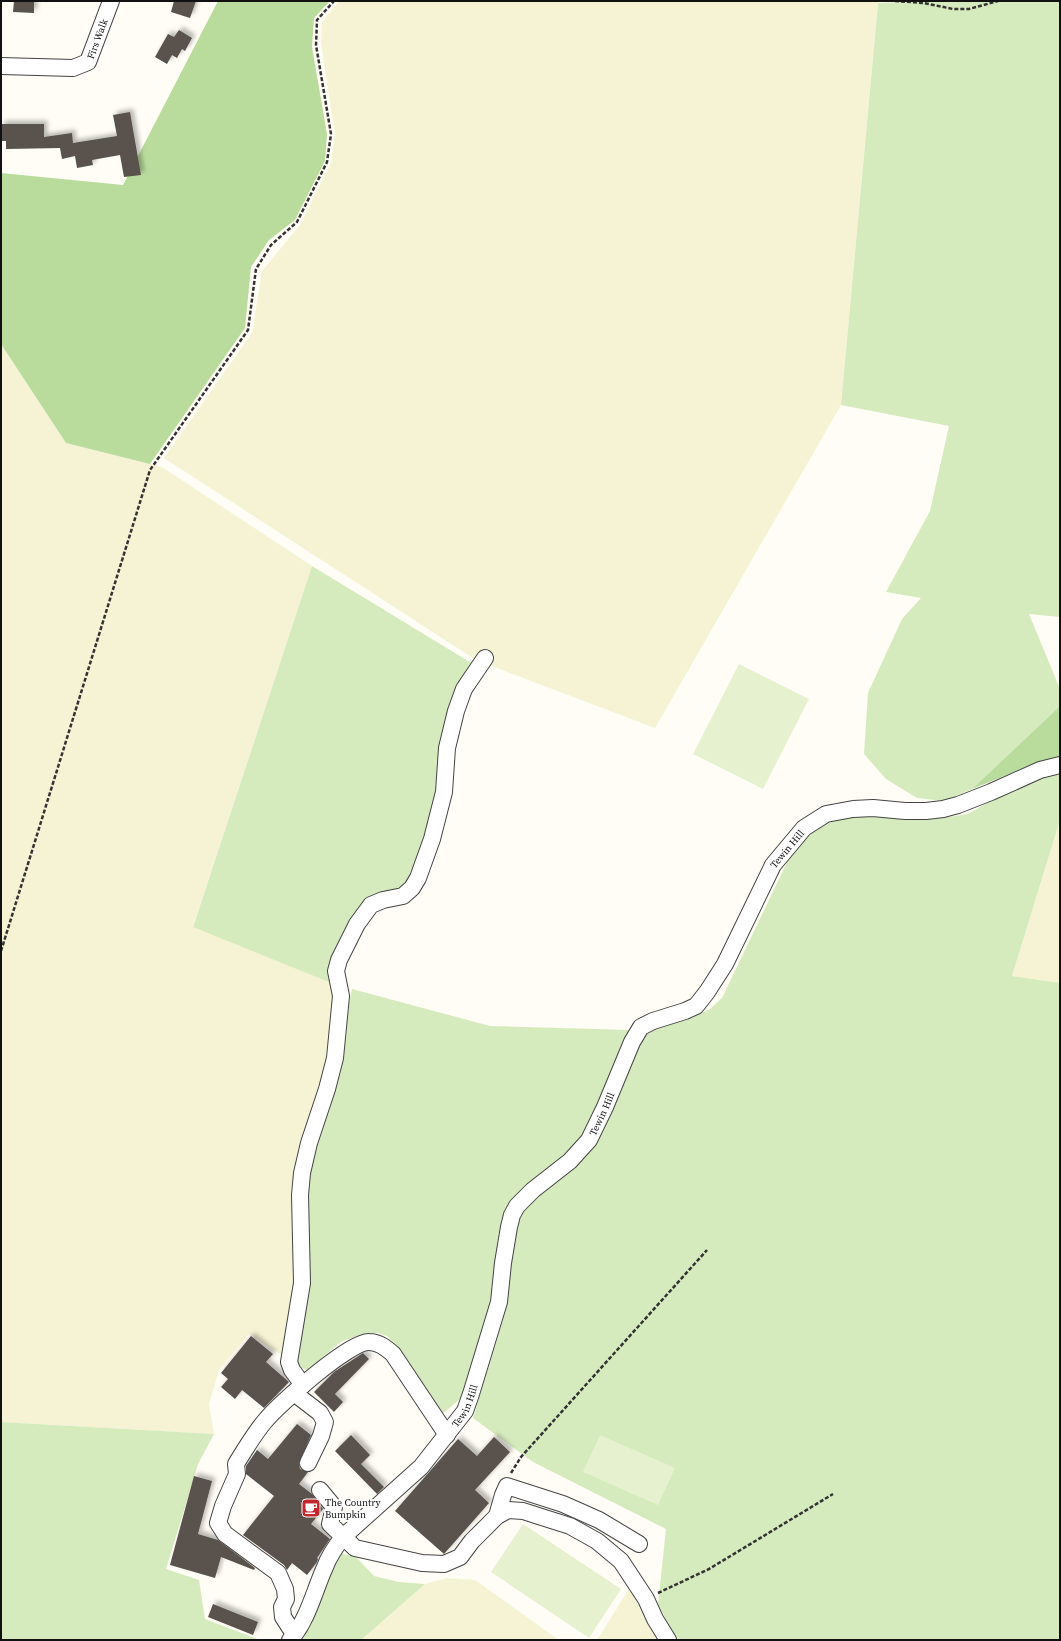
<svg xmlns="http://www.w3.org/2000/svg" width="1061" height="1641" font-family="'Source Serif 4',serif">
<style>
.farmland{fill:#f6f3d4}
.green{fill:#d5ebbd}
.forest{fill:#b9dc9c}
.pitch{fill:#e6f2cf}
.building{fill:#5a524d;filter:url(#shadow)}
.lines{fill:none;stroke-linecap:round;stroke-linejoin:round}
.minor-casing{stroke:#444;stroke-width:18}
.path{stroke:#333;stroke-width:2.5;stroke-dasharray:4 2;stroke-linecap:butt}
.minor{stroke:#fff;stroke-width:16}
.labels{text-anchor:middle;stroke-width:4;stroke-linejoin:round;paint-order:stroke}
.street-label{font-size:10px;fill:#111;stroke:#fff}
.poi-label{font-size:10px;fill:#111;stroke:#fff;text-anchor:start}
</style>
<defs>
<filter id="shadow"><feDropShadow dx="3.5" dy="-3.5" stdDeviation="2" flood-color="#0004"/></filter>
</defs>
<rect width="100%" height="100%" fill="#fffdf5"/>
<path class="farmland" d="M339,1h539l-37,404 -186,323 -179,-68 -312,-202 88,-125 10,-62 38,-46 31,-62 4,-29 -14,-91 1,-21z
M1,344l65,99 96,24 150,99 -119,360 138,57 4,22 -41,276 -12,74 -33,-21 -30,36 -10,34 5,30 -213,-12z
M1060,820v163l-48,-7z
M447,1578l28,2 84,60h-198l64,-56z
M629,1589l32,51h-64z"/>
<path class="green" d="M933,1h127v616l-31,-3 31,75v17l-88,83 -28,12 -27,-3 -31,-19 -22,-25 4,-61 34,-74 19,-21 -35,-6 44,-81 19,-85 -108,-21 37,-402z
M312,566l161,98 -35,102 -3,34 -11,50 -20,40 -34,10 -39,83 -138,-56z
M1060,774v46l-48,156 48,7v657h-383l-19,-36 8,-75 -133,-67 -60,-44 29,-95 11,-90 8,-22 47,-40 68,-126 10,-13 11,-7 31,-6 22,-10 12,-11 68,-142 14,-16 23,-19 17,-6 98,3 26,-4 28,-16 47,-21z
M352,989l138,37 140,4 -33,83 -26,41 -55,41 -8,9 -4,11 -12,90 -31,93 -21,18 -45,-72 -8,-8 -9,-3h-12l-24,8 -35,29 -12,-5 12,-184 7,-34 30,-97 3,-39z
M1,1422l213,12 -16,30 -32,105 33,11 6,39 55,21h-259z
M339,1553l17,4 18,19 25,6 26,2 -64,56h-63z"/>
<path class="forest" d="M218,1h112l-16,17 -2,29 15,87 -2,27 -30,59 -26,20 -18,27 -6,61 -95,136 -84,-21 -65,-99v-171l122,12z
M1060,706v51l-28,8 -60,24z"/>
<path class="pitch" d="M739,664l70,35 -46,90 -70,-35z
M600,1435l75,33 -17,37 -75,-33z
M523,1524l98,65 -32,49 -98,-66z"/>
<path class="building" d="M14,1h20v12l-21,-1z
M174,1h22l-6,17 -19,-6z
M179,30l13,8 -7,13 -3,-2 -5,9 -5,-3 -5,9 -12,-7 13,-23 6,3z
M130,112l11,63 -17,2 -4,-22 -28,5 1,5 -16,3 -2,-12 -13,3 -2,-11 -54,1v-8h-5v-17h43v13l28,-4 1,10 44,-7 -4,-21z
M251,1336l22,18 -7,8 23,20 -25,26 -22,-18 -7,9 -14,-12 7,-8 -7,-6z
M363,1353l6,6 -34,35 8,8 -9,10 -20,-20 20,-20z
M297,1424l14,11 -12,28 1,6 8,3 -9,12 13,10 11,15 -12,15 19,15 -13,19 1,1 -1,3 -10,13 -15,-12 -5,7 -3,-5 -41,-30 31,-39 -28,-22v-8l11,-16 11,9z
M351,1435l19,20 -9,9 23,23 -7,7 -42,-43z
M494,1437l16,15 -35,38 14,13 -45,51 -49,-43 63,-72 19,17z
M194,1476l18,5 -14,53 20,6 37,28 -1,2 -33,-13 -6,21 -45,-13z
M213,1604l45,18 -5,13 -45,-18z"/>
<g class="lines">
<g class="minor-casing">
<g id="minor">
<path id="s1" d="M1,66l72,2 15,-6 23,-61"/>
<path d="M303,1385l-11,-15 -3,-8 13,-79 -2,-88 2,-22 7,-30 18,-54 8,-31 6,-62 -5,-25 3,-11 18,-36 14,-19 12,-5 20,-4 9,-8 6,-10 14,-39 12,-47 3,-44 9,-37 8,-22 21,-31"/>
<path d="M294,1393l26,20 5,9 -4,14 -13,27"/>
<path d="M320,1490l14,17 -4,17 25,24 67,15 22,1 16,-7 12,-16 25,-25 11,-6 15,1 47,15 27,15 24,20 25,38 9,20 13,21"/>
<path d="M497,1516l6,-21 4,-9 56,18 36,16 40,24"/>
<path d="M294,1634l-11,-17 -1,-10 4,-8 -1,-10 -7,-16 -53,-39 -7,-11 5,-17 14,-32 -1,-10c9,-15 18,-30 29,-43 14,-17 85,-80 104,-79 10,0 17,6 24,12l54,81"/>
<path id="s2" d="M290,1640c18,-20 24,-49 35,-73 4,-11 11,-21 18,-30l78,-70 44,-56 6,-17 28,-92 4,-39 6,-36 3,-12 5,-9 16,-16 37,-29 19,-21 16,-33 27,-65 9,-15 12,-6 32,-10 11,-5 11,-14 18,-28 48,-99 31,-37 22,-14 27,-5 20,-1 32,3h21l17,-2 15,-4 33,-13 49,-22 20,-5"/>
</g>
</g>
<path class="path" d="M895,1l29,2 29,6h16l29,-8
M1,951l149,-481 98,-140 8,-61 15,-24 26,-23 30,-60 4,-28 -15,-89 1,-25 17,-19
M511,1473l10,-16 186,-207
M658,1593l51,-24 124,-75"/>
<use href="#minor" class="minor"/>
</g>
<defs>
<g id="cafe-square" transform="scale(1)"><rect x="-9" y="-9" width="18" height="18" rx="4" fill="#c4262e" stroke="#fff"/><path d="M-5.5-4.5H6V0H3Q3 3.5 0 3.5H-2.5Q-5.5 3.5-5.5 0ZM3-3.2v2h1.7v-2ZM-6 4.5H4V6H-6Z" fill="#fff"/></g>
</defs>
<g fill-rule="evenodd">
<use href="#cafe-square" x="311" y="1508"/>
</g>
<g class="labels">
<g class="street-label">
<text dy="4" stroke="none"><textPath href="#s1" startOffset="113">Firs Walk</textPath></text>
<text dy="4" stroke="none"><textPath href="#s2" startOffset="969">Tewin Hill</textPath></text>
<text dy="4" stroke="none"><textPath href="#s2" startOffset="632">Tewin Hill</textPath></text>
<text dy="4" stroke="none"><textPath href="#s2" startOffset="297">Tewin Hill</textPath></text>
</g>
<g class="poi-label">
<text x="325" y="1506">The Country<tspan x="325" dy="12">Bumpkin</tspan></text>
</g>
</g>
<rect width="1061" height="1641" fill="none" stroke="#111111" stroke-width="4"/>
</svg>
